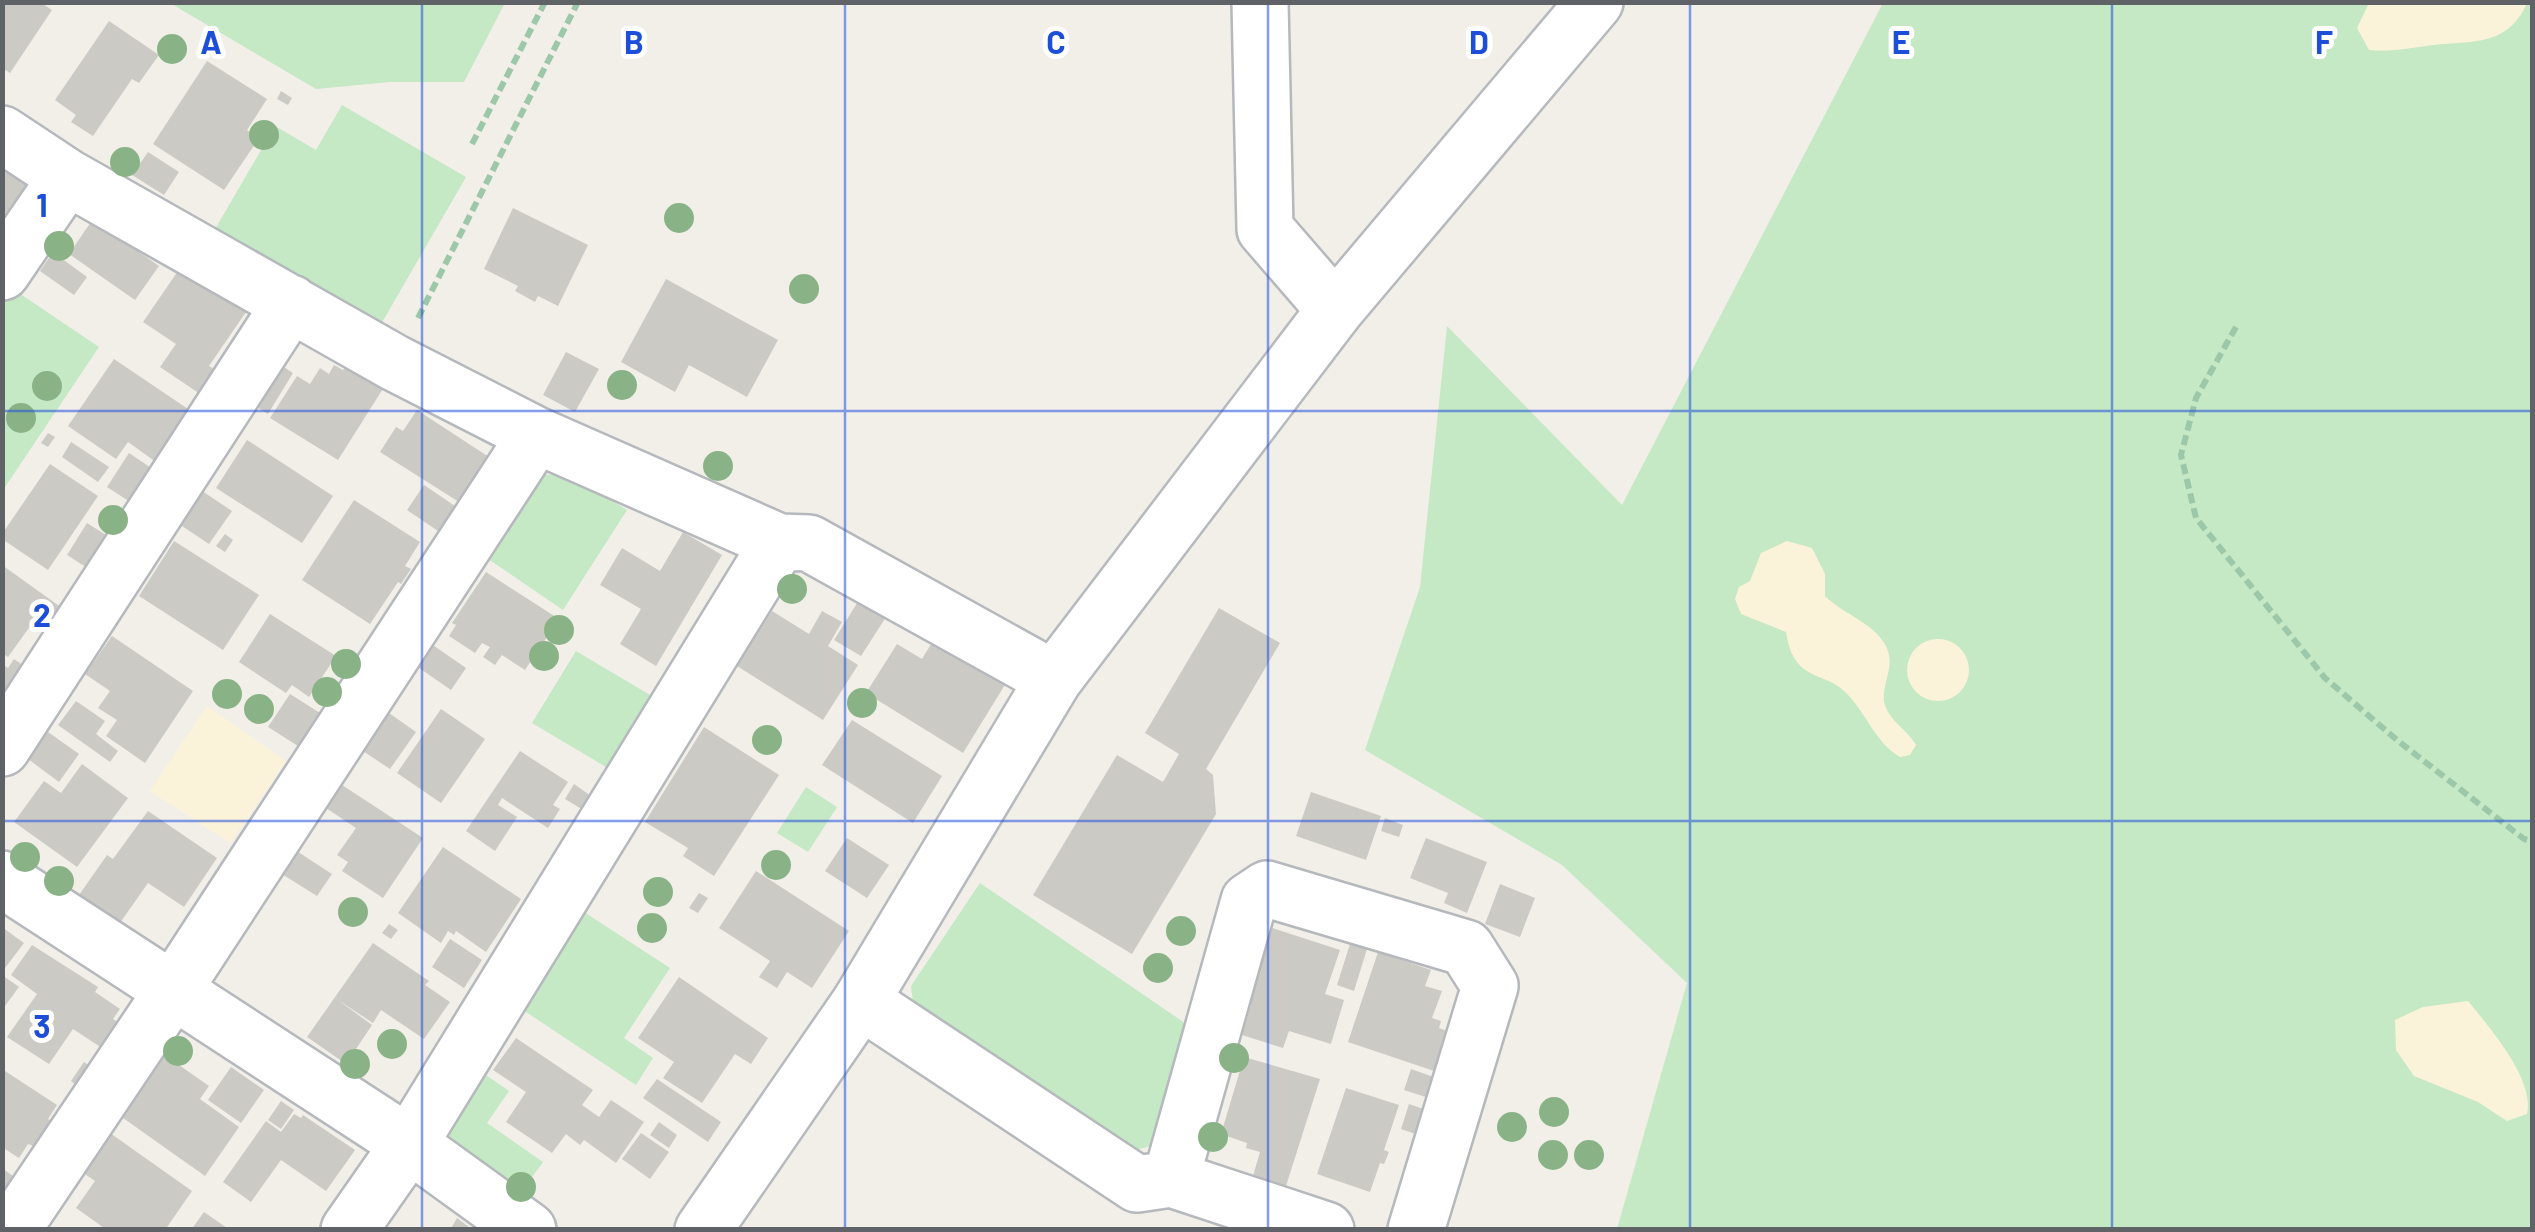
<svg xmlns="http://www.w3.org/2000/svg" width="2535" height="1232" font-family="Barlow,sans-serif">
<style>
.green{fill:#c5e8c5}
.sand{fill:#fbf3d9}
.building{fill:#cccac5}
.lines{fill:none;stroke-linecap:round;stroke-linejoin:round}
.street-casing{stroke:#b5b8bc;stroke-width:60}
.secondary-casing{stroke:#b6babf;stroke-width:60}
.path{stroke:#9cc7a9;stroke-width:6;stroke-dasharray:10 5;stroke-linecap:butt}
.street{stroke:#fff;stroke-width:55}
.secondary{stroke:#fff;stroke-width:55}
.tree{fill:#89b387}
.grid{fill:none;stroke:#1d4ed8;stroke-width:2.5;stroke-opacity:0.55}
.grid-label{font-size:32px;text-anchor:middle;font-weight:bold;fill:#1d4ed8;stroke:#fff;stroke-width:10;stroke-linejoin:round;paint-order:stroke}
</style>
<rect width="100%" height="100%" fill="#f1efe8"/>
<path class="green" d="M170,3h335l-41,79h-74l-74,7z
M1883,3h649v1226h-915l70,-246 -125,-118 -197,-115 55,-163 27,-261 175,179z
M342,105l124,72 -86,149 -166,-95 61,-105 41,24z
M10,287l89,60 -96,143 -1,-193z
M570,474l57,36 -64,100 -82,-56 53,-79z
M576,651l74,44 -44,72 -74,-44z
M806,787l31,20 -29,45 -31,-19z
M980,883l218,149 -28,109 -46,12 -210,-142 -3,-25z
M584,912l86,56 -46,70 29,20 -17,27 -116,-77z
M470,1064l39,27 -22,32 56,39 -16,22 -7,-4 -5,7 -79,-54z"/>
<path class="sand" d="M2369,3v-1l158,1c-19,43 -54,38 -94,42 -23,3 -41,7 -64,5l-12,-22z
M1787,541l25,7 13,26v22c19,19 48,26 61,50 10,20 -4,36 -2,55 3,19 24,29 32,44l-6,10 -10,2c-26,-15 -34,-46 -56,-66 -14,-14 -35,-13 -47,-29 -7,-9 -9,-19 -11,-30l-45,-18 -6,-15 4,-12 11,-6 11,-28z
M1907 670a31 31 0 1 1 62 0a31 31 0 1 1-62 0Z
M207,706l79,55 -56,82 -80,-52z
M2468,1001c21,26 67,78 59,113l-20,7 -29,-19 -64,-26 -18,-26 -1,-30 28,-13z"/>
<path class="building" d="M2,2h38l12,8 -42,63 -8,-5z
M109,21l50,34 -20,28 -7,-4 -39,57 -22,-14 5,-7 -21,-15z
M207,61l60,38 -20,31 12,8 -35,52 -71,-46z
M281,91l11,7 -4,7 -11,-6z
M148,152l31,20 -15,23 -32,-20z
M2,165l26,18 -26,36z
M513,208l75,37 -30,61 -20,-10 -3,6 -20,-11 3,-5 -34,-17z
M93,219l66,47 -24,34 -66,-46z
M53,252l34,25 -13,18 -34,-24z
M180,268l66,44 -37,54 13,8 -16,24 -46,-31 16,-23 -33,-22z
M666,279l112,61 -31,57 -58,-32 -14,27 -54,-30z
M566,352l33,17 -24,43 -32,-17z
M114,359l77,52 -35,51 -28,-20 -12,17 -48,-33z
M349,360l37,24 -48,76 -68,-42 27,-42 13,8 10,-16 9,6 5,-9 9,5z
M278,363l15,10 -25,41 -16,-10z
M417,410l72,47 -30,45 -79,-50 16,-25 7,4z
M48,433l7,4 -7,10 -7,-4z
M247,440l86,56 -31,47 -86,-55z
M71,442l38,25 -11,15 -36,-25z
M129,453l31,21 -22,33 -31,-20z
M50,464l48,32 -50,74 -46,-31v-5z
M424,485l31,21 -17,25 -31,-21z
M196,487l36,24 -23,33 -36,-24z
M354,500l66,42 -15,24 6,3 -10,15 -3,-2 -28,42 -68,-44z
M87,523l30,19 -20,32 -30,-19z
M683,532l39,23 -66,111 -36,-22 21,-35 -41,-24 22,-37 38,23z
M225,534l8,6 -8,12 -9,-6z
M174,541l85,54 -36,55 -84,-54z
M2,565l67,48 -14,19 -19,-14 -28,39 -6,-4z
M486,572l73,47 -34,51 -23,-15 -7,10 -12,-8 7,-10 -8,-4 -7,10 -26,-17 7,-11 -4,-2z
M859,600l27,17 -25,39 -27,-16z
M1219,608l61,35 -74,126 7,6 3,39 -84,140 -99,-59 84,-140 46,27 16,-28 -34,-21z
M772,611l37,23 13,-23 20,11 -14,24 30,19 -35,55 -86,-54z
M270,614l66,42 -27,41 -17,-12 -6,8 -47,-31z
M939,631l72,44 -48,78 -97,-60 31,-49 25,15z
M112,636l81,55 -48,72 -39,-27 11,-16 -19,-12 12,-17 -25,-17z
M427,641l39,27 -15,22 -39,-27z
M14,659l20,14 -21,29 -11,-7v-31l6,4z
M290,694l30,19 -22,33 -30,-19z
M76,701l29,20 -9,13 22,17 -8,11 -52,-37z
M441,709l44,30 -44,64 -44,-30z
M389,713l27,19 -26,37 -27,-18z
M852,720l90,56 -29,47 -91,-58z
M704,727l75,48 -65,101 -31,-20 5,-8 -43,-26z
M48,732l31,22 -20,28 -31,-23z
M520,751l48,31 -15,23 7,4 -12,19 -46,-30 -4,7 19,12 -22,34 -29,-20z
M82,764l46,34 -51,69 -63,-45 30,-41 17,12z
M339,783l84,55 -40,60 -41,-27 6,-9 -11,-7 19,-27 -33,-22z
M574,784l20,14 -9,13 -20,-12z
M1311,792l70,24 -15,44 -70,-24z
M148,811l69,47 -33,49 -36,-24 -28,40 -41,-28 28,-40 6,4z
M1385,818l18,7 -4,12 -18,-6z
M847,838l42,27 -22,33 -42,-27z
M1426,838l61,24 -20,51 -23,-10 4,-10 -38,-15z
M443,847l78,52 -35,53 -30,-21 -2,4 -6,-4 -7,12 -43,-30z
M292,848l40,26 -15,22 -40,-25z
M756,871l93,60 -37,57 -25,-16 -10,16 -18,-11 11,-16 -51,-33z
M1500,884l35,14 -15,39 -35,-13z
M699,893l9,5 -10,15 -9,-5z
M389,924l9,6 -7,9 -9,-6z
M2,927l22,16 -22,29z
M1269,927l71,23 -15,44 19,6 -13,44 -42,-13 -6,17 -41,-13 9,-30 -6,-2z
M450,939l32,21 -18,28 -32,-21z
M373,943l56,38 -4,4 25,17 -26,37 -43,-29 -8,13 -35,-23 34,25 -26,39 -39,-27z
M1350,944l17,5 -13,42 -17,-6z
M32,945l66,42 -3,5 25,17 -7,10 9,6 -17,25 -32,-21 -24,35 -42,-27 30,-43 -26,-19z
M1378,952l53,18 -6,16 17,5 -10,27 9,3 -2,7 8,3 -13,40 -86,-29z
M2,975l17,12 -17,23z
M679,977l89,61 -17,26 -16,-10 -33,49 -39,-25 11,-16 -36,-24z
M516,1038l77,52 -11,15 17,12 12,-17 33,22 -28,41 -32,-23 -4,5 -14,-11 -14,19 -46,-31 20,-30 -33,-22z
M159,1051l50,35 -9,13 39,28 -34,49 -89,-63z
M1244,1057l76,22 -34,107 -33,-10 7,-24 -14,-4 1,-5 -26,-9z
M84,1062l12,9 -14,19 -11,-9z
M231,1067l33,23 -23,33 -33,-23z
M2,1069l55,36 -9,14 8,5 -17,24 -11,-4 -9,14 -17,-11z
M1411,1069l31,11 -7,20 -31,-10z
M657,1079l64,43 -13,20 -65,-44z
M1346,1088l53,17 -15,45 5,2 -5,12 -4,-1 -10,29 -53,-18z
M281,1101l13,9 -13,19 -13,-9z
M1409,1104l23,8 -8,25 -23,-8z
M294,1114l7,4 2,-3 52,35 -29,41 -45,-31 -30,42 -28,-20 43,-61 15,11z
M659,1122l18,13 -8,13 -19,-13z
M110,1133l82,58 -27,39h-58l-31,-22 19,-27 -13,-9z
M641,1133l28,19 -19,27 -28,-20z
M2,1168l22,16 -22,14z
M204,1212l26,18h-39z
M457,1218l16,12h-23z"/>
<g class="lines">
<g class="street-casing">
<path id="street" d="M1260,2l5,227 70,81
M2,134l65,43 328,186 141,72 243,107 30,1 245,136
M2,272l65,-95
M2,748l289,-445
M2,879l407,265 119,86
M861,1001l276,183 34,-5 155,51
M1171,1179l78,-278 18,-12 199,59 24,38 -74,244
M12,1230l160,-238 364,-557
M349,1230l60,-86 370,-602"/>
</g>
<g class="secondary-casing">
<path id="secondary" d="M703,1230l158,-229 193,-322 281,-369 260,-308"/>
</g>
<path class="path" d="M472,144l73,-142
M418,318l160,-316
M2236,327l-40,71 -15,57 15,63 129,160 72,62 127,99 8,2"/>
<use href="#street" class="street"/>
<use href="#secondary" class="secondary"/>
</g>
<g class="tree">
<circle cx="172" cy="49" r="15"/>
<circle cx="264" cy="135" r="15"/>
<circle cx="125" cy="162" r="15"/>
<circle cx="679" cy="218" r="15"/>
<circle cx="59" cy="246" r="15"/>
<circle cx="804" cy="289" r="15"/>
<circle cx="622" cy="385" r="15"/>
<circle cx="47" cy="386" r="15"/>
<circle cx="21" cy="418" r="15"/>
<circle cx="718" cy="466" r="15"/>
<circle cx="113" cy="520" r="15"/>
<circle cx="792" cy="589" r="15"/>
<circle cx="559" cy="630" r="15"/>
<circle cx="544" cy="656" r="15"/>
<circle cx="346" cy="664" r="15"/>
<circle cx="327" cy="692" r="15"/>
<circle cx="227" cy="694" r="15"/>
<circle cx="862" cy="703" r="15"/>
<circle cx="259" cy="709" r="15"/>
<circle cx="767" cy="740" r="15"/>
<circle cx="25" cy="857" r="15"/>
<circle cx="776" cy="865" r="15"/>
<circle cx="59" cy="881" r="15"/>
<circle cx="658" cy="892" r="15"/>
<circle cx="353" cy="912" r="15"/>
<circle cx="652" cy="928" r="15"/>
<circle cx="1181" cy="931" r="15"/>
<circle cx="1158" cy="968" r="15"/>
<circle cx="392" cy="1044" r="15"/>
<circle cx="178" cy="1051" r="15"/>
<circle cx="1234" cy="1058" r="15"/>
<circle cx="355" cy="1064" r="15"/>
<circle cx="1554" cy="1112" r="15"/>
<circle cx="1512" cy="1127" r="15"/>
<circle cx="1213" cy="1137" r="15"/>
<circle cx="1553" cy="1155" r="15"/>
<circle cx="1589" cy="1155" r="15"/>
<circle cx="521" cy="1187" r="15"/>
</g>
<path class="grid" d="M422,2v1228M845,2v1228M1268,2v1228M1690,2v1228M2112,2v1228M2,411h2530M2,821h2530"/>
<g class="grid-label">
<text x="211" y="54">A</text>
<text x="634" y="54">B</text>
<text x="1056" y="54">C</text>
<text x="1479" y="54">D</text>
<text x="1901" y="54">E</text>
<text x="2324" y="54">F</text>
<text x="42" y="217">1</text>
<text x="42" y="627">2</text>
<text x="42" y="1038">3</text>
</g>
<rect width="2535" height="1232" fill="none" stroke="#5f6368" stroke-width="10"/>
</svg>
